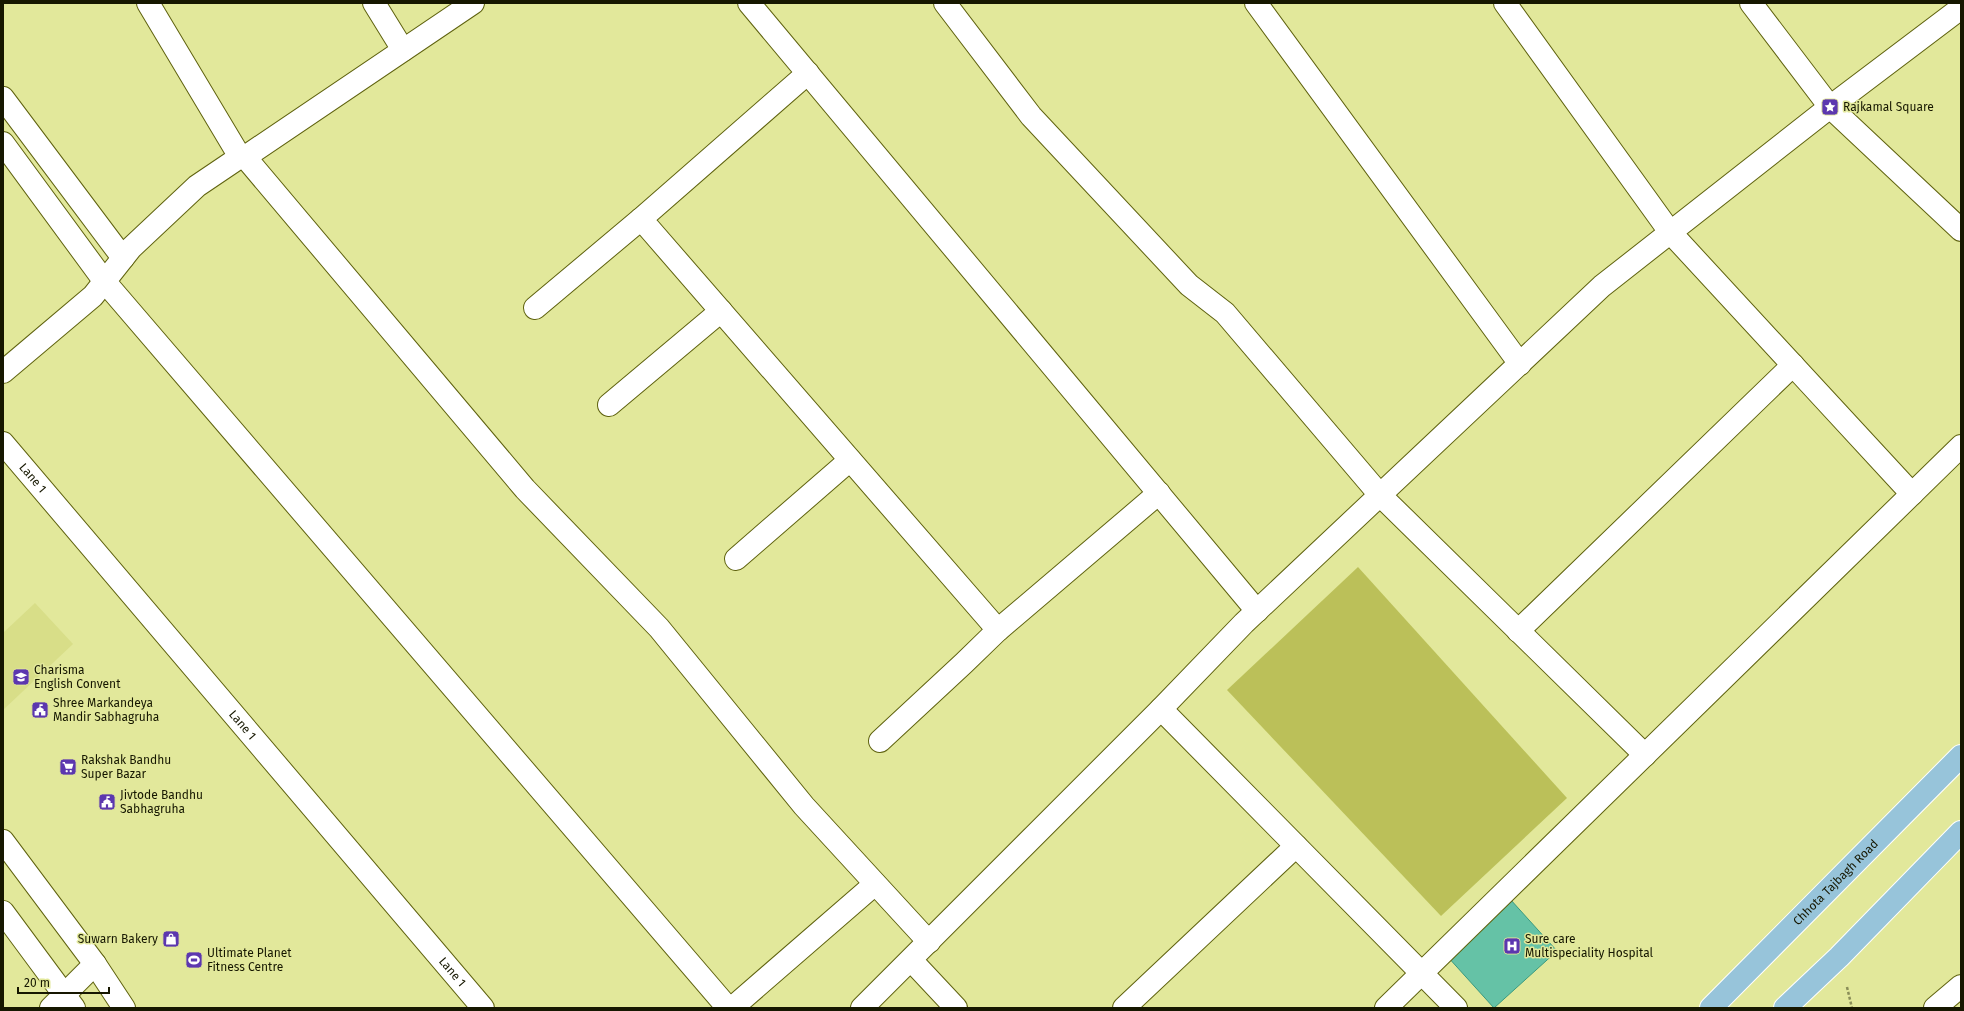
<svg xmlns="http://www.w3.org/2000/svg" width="1964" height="1011" font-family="'Fira Sans',sans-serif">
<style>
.built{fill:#d8de88}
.green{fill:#bbc059}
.building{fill:#65c2a6;stroke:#39997f}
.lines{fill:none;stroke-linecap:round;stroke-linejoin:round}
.minor-casing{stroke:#5f620f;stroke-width:24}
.major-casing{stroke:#fff;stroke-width:24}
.path{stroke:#8a8e58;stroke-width:2.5;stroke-dasharray:3 2;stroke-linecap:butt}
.minor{stroke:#fff;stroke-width:22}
.major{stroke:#97c4da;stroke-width:22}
.labels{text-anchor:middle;stroke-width:3;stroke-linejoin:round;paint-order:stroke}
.poi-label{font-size:12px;fill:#161700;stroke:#e2e89b;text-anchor:start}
.street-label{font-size:12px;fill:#161700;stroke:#e2e89b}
</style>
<rect width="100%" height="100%" fill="#e2e89b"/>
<path class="built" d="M35,603l38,41 -70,66v-77z"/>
<path class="green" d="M1358,567l209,231 -126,118 -214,-226z"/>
<path class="building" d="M1510,899l47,52 -63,57 -47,-52z"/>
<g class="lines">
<g class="minor-casing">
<g id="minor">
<path d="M148,3l92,154"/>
<path d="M374,3l29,47"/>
<path d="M749,3l508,608"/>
<path d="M945,3l86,113 158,169 36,28 155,182 265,260"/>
<path d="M1256,3l264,361"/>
<path d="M1505,3l165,229 242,262"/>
<path d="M1751,3l79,104 131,123"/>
<path d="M808,73l-167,146 357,411 161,-137"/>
<path d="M3,98l120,160"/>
<path d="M3,143l102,139 623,726"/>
<path d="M245,157l280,332 134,139 145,178 125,136"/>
<path d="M535,308l106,-89"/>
<path d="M3,372l90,-76 38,-48 66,-62 43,-29h5l228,-154"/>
<path d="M609,405l112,-94"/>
<path id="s1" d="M3,443l480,565"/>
<path d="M736,559l114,-99"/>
<path d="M1518,631l275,-266"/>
<path d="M1161,709l295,299"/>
<path d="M880,741l84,-78 34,-33"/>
<path d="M3,841l92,123 29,44"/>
<path d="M3,912l71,96"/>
<path d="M911,960l45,48"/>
<path d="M51,1008l44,-44"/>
<path d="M732,1008l143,-124"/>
<path d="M862,1008l299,-299 83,-86 358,-337 228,-179 131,-99"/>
<path d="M1124,1008l172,-162"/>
<path d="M1386,1008l575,-562"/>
<path d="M1935,1008l26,-22"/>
</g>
</g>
<g class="major-casing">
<g id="major">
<path id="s2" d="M1711,1008l250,-252"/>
<path d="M1785,1008l54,-51 122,-125"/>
</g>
</g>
<path class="path" d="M1847,987l5,21"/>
<use href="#minor" class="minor"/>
<use href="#major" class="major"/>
</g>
<defs>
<g id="sight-square" transform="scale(0.9)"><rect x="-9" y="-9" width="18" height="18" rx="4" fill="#5c37af" stroke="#e2e89b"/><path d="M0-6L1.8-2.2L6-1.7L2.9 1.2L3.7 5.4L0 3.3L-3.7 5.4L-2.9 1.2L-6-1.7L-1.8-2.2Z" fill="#fff"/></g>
<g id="school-square" transform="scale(0.9)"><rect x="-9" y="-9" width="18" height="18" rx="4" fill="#5c37af" stroke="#e2e89b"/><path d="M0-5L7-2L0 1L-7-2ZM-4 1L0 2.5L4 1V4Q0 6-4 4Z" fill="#fff"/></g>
<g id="civic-square" transform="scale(0.9)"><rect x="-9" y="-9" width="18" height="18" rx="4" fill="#5c37af" stroke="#e2e89b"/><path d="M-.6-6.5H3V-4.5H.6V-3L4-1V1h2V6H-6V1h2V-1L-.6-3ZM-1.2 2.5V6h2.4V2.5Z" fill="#fff"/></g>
<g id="supermarket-square" transform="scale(0.9)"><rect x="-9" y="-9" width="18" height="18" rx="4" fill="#5c37af" stroke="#e2e89b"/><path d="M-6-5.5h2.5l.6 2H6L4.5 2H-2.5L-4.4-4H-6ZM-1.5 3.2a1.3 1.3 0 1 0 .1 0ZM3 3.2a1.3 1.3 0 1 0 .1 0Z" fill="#fff"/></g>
<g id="shop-square" transform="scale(0.9)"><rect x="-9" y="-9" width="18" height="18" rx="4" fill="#5c37af" stroke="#e2e89b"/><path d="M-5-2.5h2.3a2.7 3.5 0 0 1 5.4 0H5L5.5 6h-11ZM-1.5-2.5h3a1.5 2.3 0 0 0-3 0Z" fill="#fff"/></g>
<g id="hospital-square" transform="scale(0.9)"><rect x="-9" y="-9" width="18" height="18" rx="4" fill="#5c37af" stroke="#e2e89b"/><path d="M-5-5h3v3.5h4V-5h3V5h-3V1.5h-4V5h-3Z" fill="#fff"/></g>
<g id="stadium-square" transform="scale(0.9)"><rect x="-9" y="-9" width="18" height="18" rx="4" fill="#5c37af" stroke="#e2e89b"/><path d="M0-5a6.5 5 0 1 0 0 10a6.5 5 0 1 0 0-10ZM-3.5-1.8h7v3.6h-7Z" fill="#fff"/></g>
</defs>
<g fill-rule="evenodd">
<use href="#sight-square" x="1830" y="107"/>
<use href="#school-square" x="21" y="677"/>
<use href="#civic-square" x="40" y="710"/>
<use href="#supermarket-square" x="68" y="767"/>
<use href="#civic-square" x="107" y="802"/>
<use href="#shop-square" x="171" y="939"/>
<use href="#hospital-square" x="1512" y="946"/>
<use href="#stadium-square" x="194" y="960"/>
</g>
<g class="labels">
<g class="poi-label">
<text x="1843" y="111">Rajkamal Square</text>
<text x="34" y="674">Charisma<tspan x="34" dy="14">English Convent</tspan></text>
<text x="53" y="707">Shree Markandeya<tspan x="53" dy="14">Mandir Sabhagruha</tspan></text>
<text x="81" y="764">Rakshak Bandhu<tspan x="81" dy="14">Super Bazar</tspan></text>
<text x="120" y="799">Jivtode Bandhu<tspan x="120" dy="14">Sabhagruha</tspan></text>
<text x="158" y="943" text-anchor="end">Suwarn Bakery</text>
<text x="1525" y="943">Sure care<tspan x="1525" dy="14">Multispeciality Hospital</tspan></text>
<text x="207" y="957">Ultimate Planet<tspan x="207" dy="14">Fitness Centre</tspan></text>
</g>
<g class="street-label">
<text dy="4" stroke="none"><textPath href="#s1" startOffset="46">Lane 1</textPath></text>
<text dy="4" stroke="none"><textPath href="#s1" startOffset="370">Lane 1</textPath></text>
<text dy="4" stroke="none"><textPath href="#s2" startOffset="177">Chhota Tajbagh Road</textPath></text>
<text dy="4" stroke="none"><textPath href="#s1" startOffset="694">Lane 1</textPath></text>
</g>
</g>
<rect width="1964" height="1011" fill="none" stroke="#161700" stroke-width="8"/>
<path d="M18 987v6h91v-6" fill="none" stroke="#161700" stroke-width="2"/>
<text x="24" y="987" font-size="12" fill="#161700" stroke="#e2e89b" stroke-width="3" paint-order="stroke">20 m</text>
</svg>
